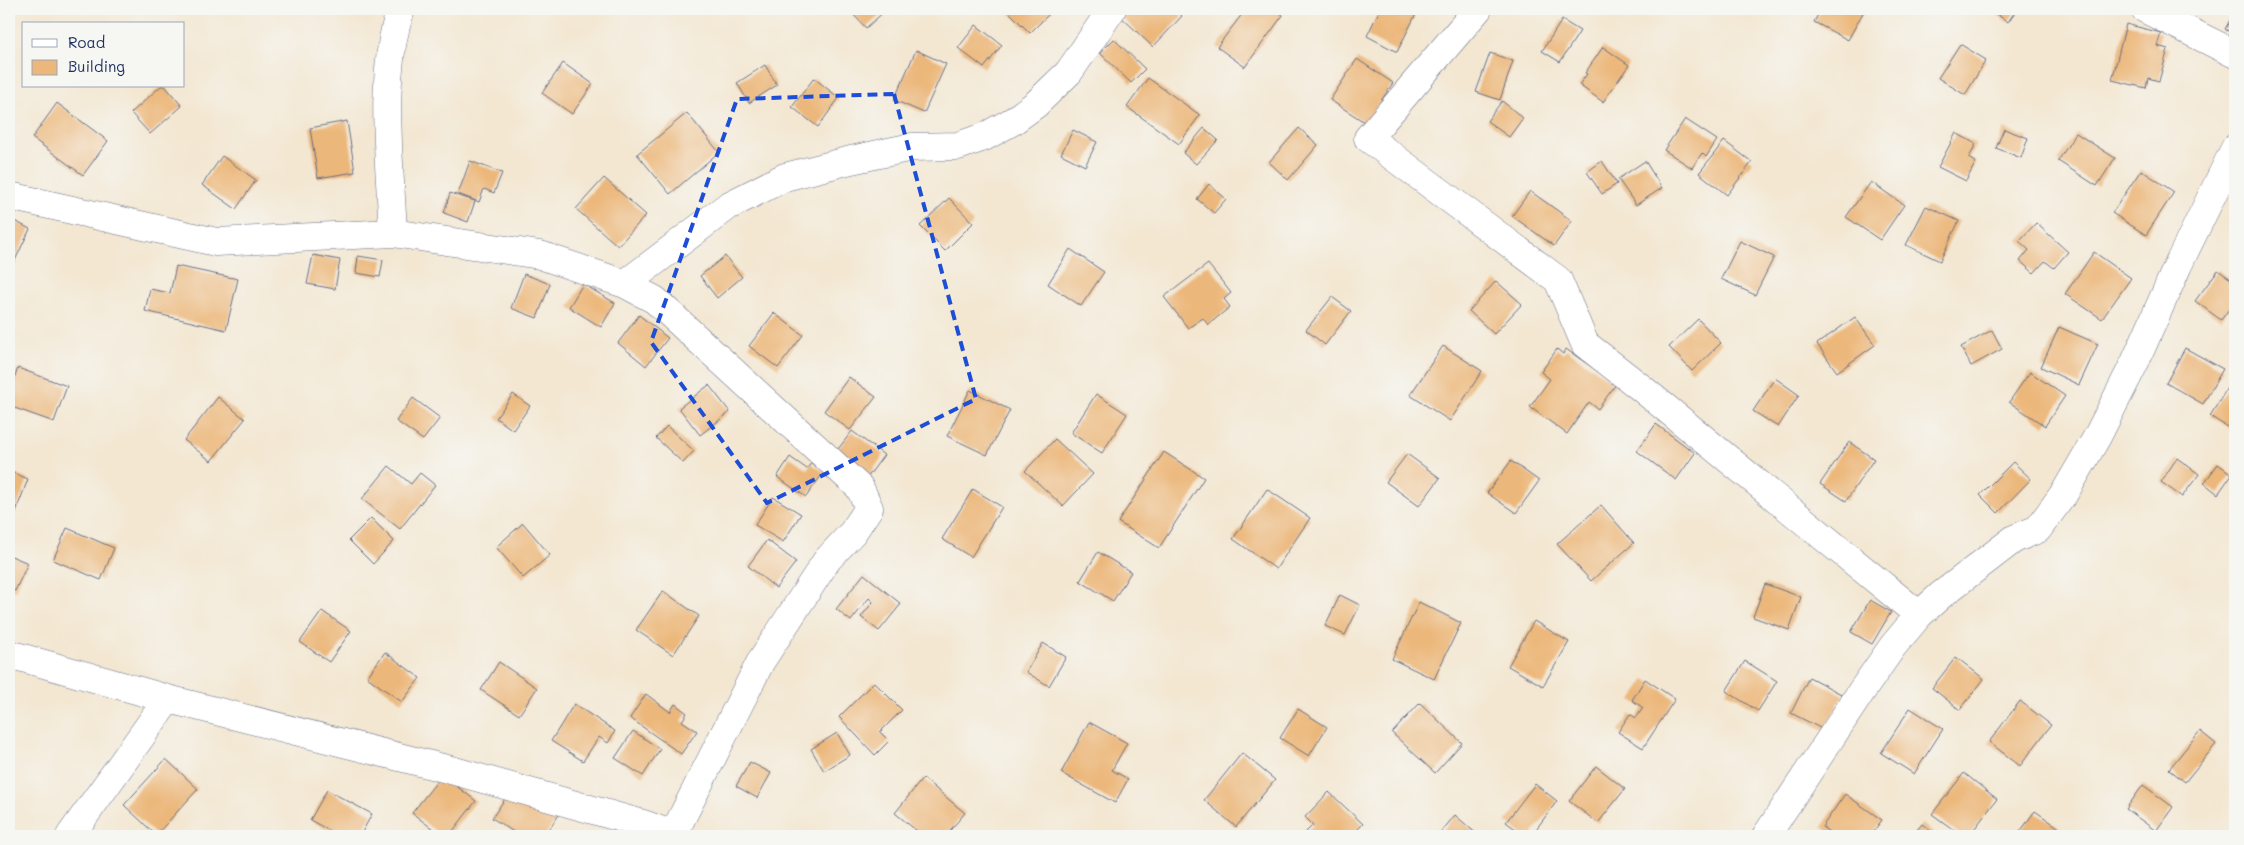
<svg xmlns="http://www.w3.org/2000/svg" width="2244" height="845" font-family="Mali,sans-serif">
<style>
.building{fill:#ecb77a}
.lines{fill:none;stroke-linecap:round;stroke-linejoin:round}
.minor-casing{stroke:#676f87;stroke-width:29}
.minor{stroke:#fff;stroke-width:28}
.marked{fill:none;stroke:#1d4ed8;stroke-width:4;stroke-dasharray:10 6;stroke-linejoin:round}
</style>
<rect width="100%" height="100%" fill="#f6f6f2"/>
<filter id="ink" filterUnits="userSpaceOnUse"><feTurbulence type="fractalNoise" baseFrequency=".02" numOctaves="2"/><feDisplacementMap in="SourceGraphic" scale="10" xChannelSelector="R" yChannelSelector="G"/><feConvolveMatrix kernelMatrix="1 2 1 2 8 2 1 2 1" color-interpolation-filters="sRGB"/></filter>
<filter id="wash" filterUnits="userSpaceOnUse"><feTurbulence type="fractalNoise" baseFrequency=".0096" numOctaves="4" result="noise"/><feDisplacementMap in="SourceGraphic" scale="20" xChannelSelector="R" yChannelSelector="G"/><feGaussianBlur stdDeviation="1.12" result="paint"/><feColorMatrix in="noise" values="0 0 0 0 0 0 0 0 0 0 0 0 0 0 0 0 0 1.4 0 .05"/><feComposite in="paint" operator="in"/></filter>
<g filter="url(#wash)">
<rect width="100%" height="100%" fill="#f3e7d2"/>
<g id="blocks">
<path class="building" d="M848,9h39l-21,19z
M1006,9h48l-24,24z
M1122,9h53l7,7 -29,31 -35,-33z
M1246,9h28l9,6 -38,52 -28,-20z
M1380,9h35l3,1 -21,42 -30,-16z
M1821,9h44l-17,31 -34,-18z
M1989,9h28l-9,13z
M2235,11v24l-10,-6z
M1562,20l18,11 -20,31 -18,-11z
M2126,24l35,9 -4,13 11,3 -9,32 -11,-3 -2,10 -34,-8z
M976,25l26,20 -18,23 -26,-20z
M1114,39l31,30 -14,14 -31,-30z
M1960,44l26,16 -21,35 -27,-17z
M1603,47l26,18 -26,37 -24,-17 8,-11 -2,-1z
M916,50l30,14 -22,49 -30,-13z
M1490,53l23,8 -13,39 -24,-8z
M1357,59l36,24 -27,40 -36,-23z
M563,63l30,21 -21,30 -30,-21z
M765,65l12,20 -28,18 -12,-20z
M814,78l25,20 -21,29 -26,-20z
M1148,78l52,37 -21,29 -52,-37z
M161,86h4l17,20 -32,28 -19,-21z
M1502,101l21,17 -14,19 -22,-16z
M57,103l51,38 -25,34 -51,-37z
M687,113l32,39 -49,42 -33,-40z
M1685,119l32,21 -11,17 -4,-4 -10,15 -28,-18z
M347,121l8,51 -37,6 -8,-50z
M1204,128l14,12 -22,24 -13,-11z
M1299,128l19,17 -30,35 -19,-18z
M2004,129l24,9 -7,20 -25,-10z
M1073,130l24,12 -12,24 -24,-12z
M1956,133l20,11 -7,14 7,4 -10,19 -28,-14z
M2076,133l39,25 -18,28 -39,-25z
M1724,141l28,21 -25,33 -28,-22z
M222,156l34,24 -20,29 -34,-24z
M470,161l32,12 -8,20 -10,-4 -5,13 -21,-8z
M1602,161l15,23 -15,10 -15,-22z
M1645,161l17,27 -26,17 -18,-26z
M2141,170l33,22 -28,43 -34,-22z
M604,178l42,37 -28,31 -42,-37z
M1871,182l33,23 -24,35 -34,-23z
M1209,184l17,15 -12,14 -17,-14z
M1530,191l42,30 -18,25 -42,-30z
M450,193l25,8 -7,21 -24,-9z
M949,198l24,25 -28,28 -25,-25z
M1926,206l33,15 -19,40 -34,-16z
M9,218l21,11 -21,44z
M2036,223l32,29 -14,16 -9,-7 -11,12 -14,-12 9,-11 -10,-9z
M1740,241l34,16 -19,38 -34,-16z
M1070,249l34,23 -23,34 -33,-22z
M2094,252l37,26 -29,41 -37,-25z
M313,255l27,5 -5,29 -28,-5z
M358,256l25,4 -3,17 -24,-4z
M725,256l17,21 -25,21 -17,-22z
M1208,264l23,29 -7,6 6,8 -22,18 -5,-7 -15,10 -24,-31z
M176,266l62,13 -12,51 -81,-19 5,-22 20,4z
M2218,270l17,12v19l-14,19 -26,-19z
M524,274l26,10 -13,34 -26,-10z
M1496,281l26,23 -28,30 -25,-23z
M583,284l32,19 -14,24 -32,-20z
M1332,297l19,14 -26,34 -19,-15z
M774,313l29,22 -25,33 -29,-22z
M639,315l29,23 -22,28 -28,-23z
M1855,317l20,28 -38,27 -20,-28z
M1698,319l23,24 -29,28 -23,-24z
M2059,327l39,17 -19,41 -38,-18z
M1992,330l10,19 -31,17 -10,-19z
M1443,346l39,25 -32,50 -40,-26z
M2185,348l38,21 -20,35 -37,-21z
M1557,349l6,5 3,-5 50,35 -18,25 -9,-7 -22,32 -37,-27 20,-28 -9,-7z
M18,368l49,18 -13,36 -45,-16v-14z
M2030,372l35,24 -20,30 -36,-24z
M2235,375v57l-25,-16z
M849,377l27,20 -26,33 -26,-19z
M1775,378l24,17 -21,32 -25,-16z
M709,385l21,27 -30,23 -21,-27z
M970,390l40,20 -23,45 -40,-19z
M513,394l17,12 -17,24 -17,-12z
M1096,394l31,20 -25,39 -31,-20z
M218,397l27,22 -34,42 -27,-21z
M413,398l27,20 -17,22 -27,-19z
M1656,424l39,29 -19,27 -39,-29z
M667,426l27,25 -11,12 -27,-25z
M852,431l32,24 -17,23 -32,-25z
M1055,439l38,35 -30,32 -38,-35z
M1849,442l25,17 -28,42 -26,-17z
M1164,452l40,26 -45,70 -41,-26z
M1407,454l33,24 -21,28 -33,-24z
M790,457l17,12 4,-6 13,9 -18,25 -29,-20z
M2177,458l22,16 -17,23 -21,-15z
M1511,461l28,20 -23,32 -29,-20z
M2013,462l18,17 -33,34 -18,-18z
M2218,464l14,10 -14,20 -14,-11z
M389,466l22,18 9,-11 15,12 -35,44 -38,-30z
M9,471l19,8 -16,43 -3,-1z
M973,489l29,18 -31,50 -29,-18z
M1267,489l43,29 -34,51 -43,-30z
M773,497l28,17 -18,28 -28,-17z
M1601,505l33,38 -43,38 -34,-37z
M371,518l23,23 -21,23 -24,-24z
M523,523l27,32 -27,23 -27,-31z
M67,528l47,20 -13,32 -48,-20z
M767,540l29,22 -20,26 -28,-22z
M1098,552l33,20 -18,29 -33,-20z
M9,555l19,8 -13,28 -6,-3z
M864,574l37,30 -22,27 -18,-14 12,-15 -4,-4 -18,23 -15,-12z
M1765,584l36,13 -12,33 -36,-13z
M663,591l36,25 -26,39 -37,-25z
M1340,595l20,10 -15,30 -20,-9z
M1870,600l21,12 -19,32 -21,-12z
M1419,602l42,21 -27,56 -42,-20z
M322,611l29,20 -22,31 -29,-20z
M1534,621l35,21 -26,44 -35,-20z
M1043,643l23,14 -17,29 -23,-14z
M385,652l35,26 -18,24 -35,-25z
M1956,657l28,22 -24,31 -28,-22z
M1745,661l32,20 -19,30 -32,-20z
M499,662l38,26 -18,27 -38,-25z
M1809,677l34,18 -19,35 -33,-17z
M1645,679l30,20 -32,49 -25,-16 12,-18 6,4 7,-10 -11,-8z
M874,682l28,28 -22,22 9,9 -14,14 -36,-38z
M646,694l24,18 5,-8 12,9 -5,8 15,10 -16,23 -51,-36z
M2020,701l31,24 -31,41 -31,-24z
M1420,703l42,40 -27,30 -43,-40z
M574,704l41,27 -7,12 -9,-6 -16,24 -32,-20z
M1910,708l33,21 -29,45 -33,-21z
M1298,709l29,18 -18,29 -29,-18z
M1089,722l38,21 -15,27 16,9 -13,24 -54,-30z
M633,731l27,18 -17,27 -28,-18z
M2200,731l16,13 -31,38 -16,-13z
M837,733l13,22 -26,16 -13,-22z
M1242,753l33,27 -39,47 -32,-27z
M166,759l32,30 -42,46 -32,-30z
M750,762l21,11 -14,25 -21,-12z
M1596,766l29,23 -27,34 -29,-22z
M1964,773l33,26 -28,37h-7l-30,-22z
M442,775l34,26 -27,35h-7l-30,-23z
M923,778l42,35 -20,23h-22l-28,-23z
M517,781l45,29 -17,26h-25l-28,-18z
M1535,784l22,17 -26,35h-6l-19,-14z
M2143,785l30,22 -17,24 -30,-22z
M327,790l45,24 -12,22h-21l-29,-16z
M1329,792l34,32 -12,12h-42l-4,-3 8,-8 -8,-8z
M1845,794l37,26 -12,16h-35l-13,-9z
M2035,811l33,23 -2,2h-49z
M1455,815l24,21h-41z
M1922,824l15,12h-25z"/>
</g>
</g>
<g filter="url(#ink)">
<use href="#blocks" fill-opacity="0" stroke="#676f87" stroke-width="1"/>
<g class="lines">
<g class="minor-casing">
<path id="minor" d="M1478,9l-110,129 190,142 27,64 55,43 279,228
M2145,9l90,45
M9,196l207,46 177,-9 147,22 85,29 30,16 205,188 9,20 -16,24 -26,28 -66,101 -88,174
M393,233c-3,-69 -15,-159 8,-224
M625,284l103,-78 57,-29 66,-17 61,-13 46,-1 26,-9 29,-16 23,-17 33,-32 43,-63
M9,654l159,45 283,71 192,54 33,12
M70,836l98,-137
M1766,836l95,-144 32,-46 26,-31 22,-20 73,-56 24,-10 27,-37 32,-55 38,-75 43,-97 57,-117"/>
</g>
<use href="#minor" class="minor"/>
</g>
</g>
<path class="marked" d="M894,94l82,305 -209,104 -116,-161 86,-243z"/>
<rect width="2244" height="845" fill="none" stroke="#f6f6f2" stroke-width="30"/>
<rect x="22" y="22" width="162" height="65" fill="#f6f6f2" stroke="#9ea6b7"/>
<rect x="32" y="39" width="25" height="8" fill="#ffffff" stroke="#9ea6b7"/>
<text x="68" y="48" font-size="15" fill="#1b2f5e">Road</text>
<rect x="32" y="60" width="25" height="15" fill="#ecb77a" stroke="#9ea6b7"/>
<text x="68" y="72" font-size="15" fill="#1b2f5e">Building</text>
</svg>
